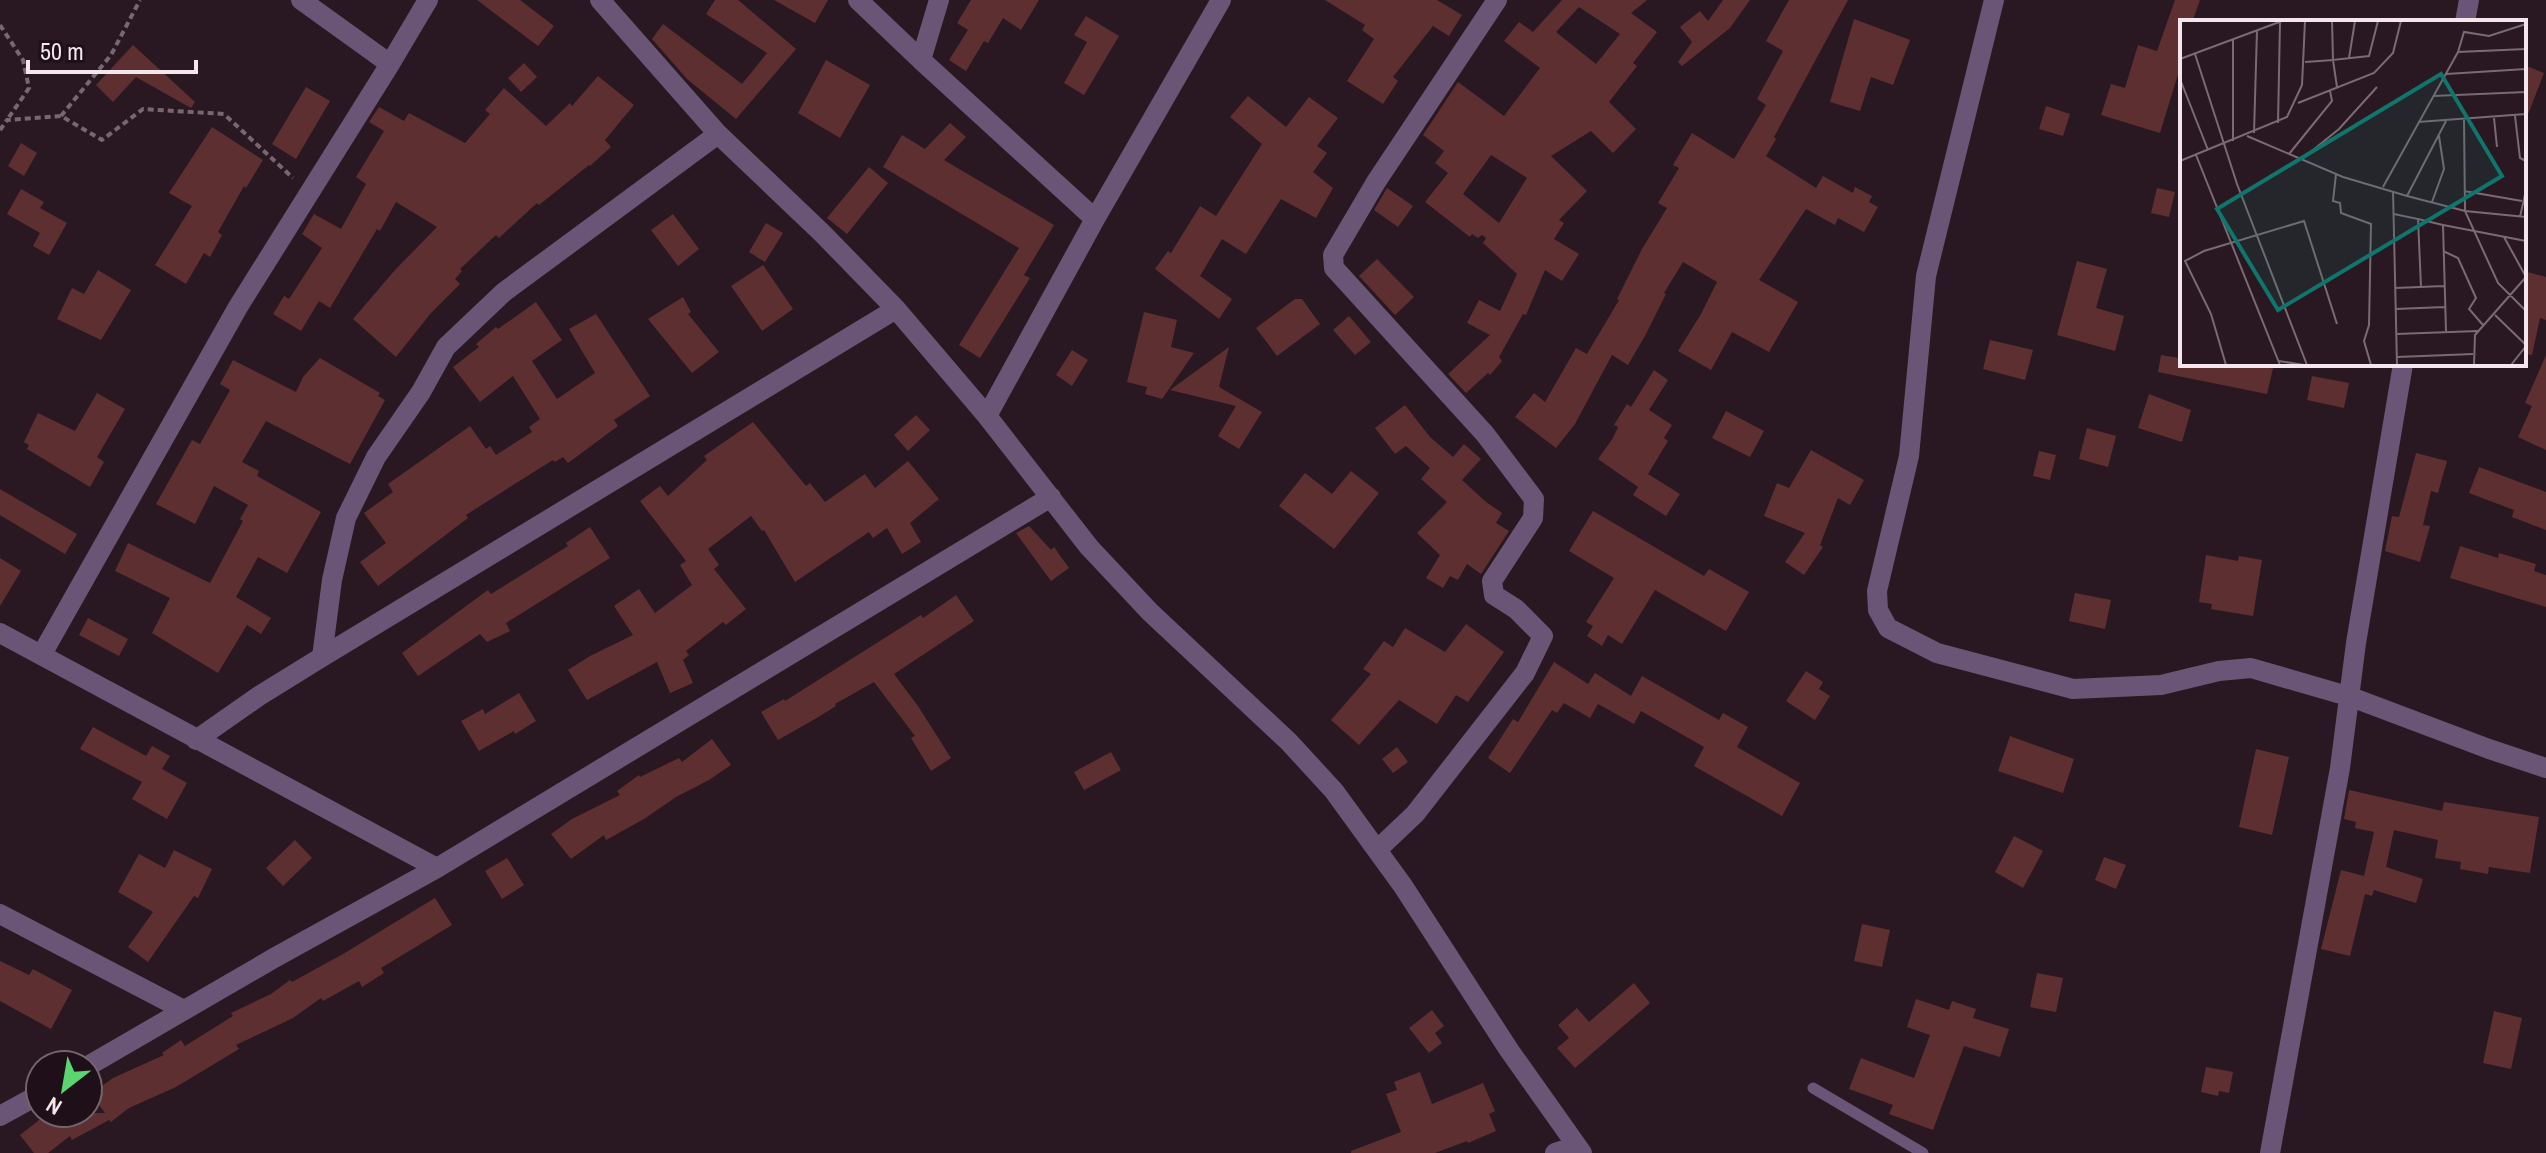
<svg xmlns="http://www.w3.org/2000/svg" width="2546" height="1153" font-family="'Archivo Narrow',sans-serif">
<style>
.building{fill:#5e2f31;fill-rule:evenodd}
.lines{fill:none;stroke-linecap:round;stroke-linejoin:round}
.path{stroke:#776870;stroke-width:4;stroke-dasharray:6 4;stroke-linecap:butt}
.lane{stroke:#6b5576;stroke-width:11}
.street{stroke:#6b5576;stroke-width:20}
.inset-road{fill:none;stroke:#7a6a72;stroke-width:2}
.view{fill:#0f766e;fill-opacity:0.15;stroke:#0f766e;stroke-width:4}
.inset-edge{fill:none;stroke:#f3e6ec;stroke-width:4}
</style>
<rect width="100%" height="100%" fill="#291821"/>
<path class="building" d="M477,0h43l34,26 -16,20z
M715,0h23l58,49 -60,70 -49,-40 -35,-40 11,-15 79,60 25,-31 -61,-39z
M774,0h54l-13,23z
M971,0h68l-18,30 -18,-12 -15,25 -4,-2 -18,30 -17,-11 19,-30 -11,-7z
M1325,0h112l25,15 -13,21 -16,-10 -40,51 5,4 -15,23 -36,-23 27,-42 -12,-9 3,-5z
M1562,0h85l-16,13 26,19 -24,31 4,3 -28,36 27,27 -23,24 -22,-22 -40,25 36,35 -28,29 5,3 -10,16 25,15 -17,27 -17,-11 -19,45 -3,-1 -24,43 3,4 -12,14 -2,-2 -22,20 -18,-19 42,-39 -23,-12 12,-23 21,11 17,-37 -34,-31 3,-5 -4,-3 -4,3 -6,-4 -2,3 -45,-35 23,-29 -13,-10 9,-12 -21,-16 35,-53 46,34 36,-48 -36,-27 15,-19 14,10zM1579,7l41,27 -24,30 -40,-32zM1491,155l36,23 -28,45 -36,-29z
M1723,0h27l-20,28 -48,38 -4,-4 14,-20 -12,-15 20,-16 8,10z
M1789,0h59l-74,137 2,2 -10,17 50,32 7,-12 30,17 2,-6 17,9 -3,6 9,5 -14,25 -26,-14 -3,7 -29,-16 -47,71 39,22 -29,50 -37,-20 -21,38 -33,-19 23,-37 16,-32 -34,-20 -19,31 2,1 -20,40 -18,31 -16,-10 -37,69 -19,24 -41,-31 19,-24 11,9 31,-54 11,6 32,-54 -2,-1 25,-50 25,-41 -9,-5 21,-35 -6,-3 19,-32 42,26 32,-54 -9,-6 26,-48 -17,-10z
M2175,0h25l-8,22h-10v39l-22,72 -59,-18 10,-31 14,4 13,-43 19,6z
M1086,16l33,20 -35,59 -20,-12 23,-41 -13,-7z
M1854,19l56,21 -17,45 -22,-8 -11,34 -30,-9z
M133,45l62,57 -4,6 -55,-31 -23,25 -17,-17z
M826,60l44,25 -30,53 -42,-25z
M524,63l13,14 -16,15 -13,-14z
M2524,65l20,8 -19,49 -1,-1z
M598,76l36,29 -29,35 6,7 -21,19 -1,-1 -50,40 -2,-2 -38,35 -3,-3 -36,34 2,2 -7,8 5,5 -29,29 -35,44 -43,-38 42,-49 42,-43 -41,-25 -16,29 -3,-2 -47,79 -11,-7 -18,30 -28,-17 11,-18 5,3 33,-51 -20,-14 12,-20 27,15 25,-45 -10,-7 28,-46 -15,-9 10,-15 25,14 5,-8 56,30 25,-29 -5,-4 19,-22 42,38 24,-23 2,3z
M306,87l24,14 -34,58 -24,-15z
M1248,96l38,31 23,-30 29,21 -21,28 10,7 -14,19 20,16 -17,30 -35,-19 -35,55 -24,-15 -22,37 32,23 -13,20 -64,-50 13,-18 3,2 29,-47 16,10 46,-72 -32,-27z
M2046,106l24,8 -7,22 -24,-7z
M950,123l16,14 -22,23 110,65 -30,50 6,3 -50,80 -21,-13 60,-97 -136,-81 19,-32 23,14z
M212,127l51,33 -17,28 -2,-2 -26,46 4,3 -12,22 -6,-4 -18,31 -31,-19 37,-59 -23,-13z
M21,143l16,10 -13,23 -16,-10z
M869,167l19,16 -41,51 -20,-16z
M1387,188l26,18 -15,21 -24,-17z
M2157,188l18,4 -6,25 -18,-4z
M21,189l23,13 -4,6 27,15 -18,32 -16,-9 7,-13 -33,-19z
M673,214l26,35 -21,17 -27,-36z
M766,223l17,10 -18,29 -16,-10z
M1377,259l37,38 -19,18 -36,-39z
M2077,261l30,8 -11,39 28,8 -9,35 -58,-16z
M763,265l30,44 -31,22 -31,-45z
M98,270l33,20 -30,50 -44,-21 15,-31 12,6z
M2524,271l22,6v43l-6,-2 -8,37 -8,-1z
M683,297l8,15 -3,2 31,38 -27,21 -44,-54z
M1295,299h7l18,25 -43,32 -21,-28z
M536,302l26,38 -30,21 25,38 38,-26 -26,-44 27,-15 54,82 -36,24 4,6 -50,37 -5,-6 -8,5 -2,-2 -32,20 -55,35 2,3 -90,68 -18,-24 26,-19 -22,-30 29,-21 -5,-8 82,-58 16,23 4,-3 6,9 36,-23 -3,-5 11,-8 -27,-43 -33,26 -27,-35 26,-20 -3,-3 20,-17 2,2z
M1144,312l33,8 -6,27 23,6 -32,46 -17,-5 2,-7 -20,-5z
M1349,316l22,26 -16,13 -22,-25z
M1990,340l43,10 -8,30 -42,-11z
M1229,347l-10,40 43,25 -23,37 -21,-13 18,-30 -66,-16z
M1072,350l16,10 -16,26 -16,-11z
M2161,355l18,3 -1,6h96l-7,30 -109,-22z
M2546,355v95l-28,-13 14,-31 -7,-3z
M320,358l60,35 -2,3 7,4 -35,64 -84,-43 -24,41 17,9 -2,5 64,36 -34,61 -29,-16 -22,40 35,21 -10,16 -14,-9 -29,48 -66,-40 18,-35 -55,-27 13,-28 82,40 33,-62 -3,-2 8,-14 -34,-19 -19,38 -39,-20 36,-64 8,4 30,-54 -10,-6 13,-24 63,32 7,-15z
M1654,370l14,10 -19,30 23,15 -8,13 4,3 -20,33 32,20 -14,22 -33,-21 5,-8 -40,-28 15,-21 5,-11 -4,-2 13,-21 4,3z
M2312,376l37,7 -5,25 -37,-8z
M97,393l28,16 -28,48 7,5 -14,25 -63,-38 2,-4 -5,-3 14,-29 37,18z
M2149,394l42,16 -9,32 -44,-14z
M1405,405l25,32 23,20 11,-13 17,15 -19,21 24,22 16,11 -6,10 13,8 -28,43 -14,-10 -9,16 -8,-4 -7,12 -17,-10 14,-23 -23,-22 30,-31 -26,-23 9,-11 -24,-22 -11,8 -20,-26z
M1726,411l38,20 -14,26 -38,-19z
M916,415l14,15 -22,21 -14,-16z
M753,422l53,64 4,-3 15,19 40,-28 10,14 33,-27 31,38 -29,24 11,19 -19,12 -15,-26 -14,10 -4,-6 -74,50 -31,-52 -2,1 -11,-15 -43,33 11,16 -5,4 32,40 -20,16 -3,-3 -37,29 3,4 -6,5 10,23 -23,10 -13,-31 -70,38 -19,-30 22,-14 43,-21 -19,-29 25,-17 16,24 37,-28 -12,-20 6,-4 -46,-60 20,-15 8,10 39,-36 -3,-4z
M2087,428l29,8 -8,31 -29,-8z
M1811,450l53,30 -14,25 -12,-7 -18,47 3,2 -19,28 -19,-13 20,-29 -41,-17 13,-33 12,5z
M2039,451l17,4 -6,25 -17,-4z
M2416,453l31,8 -9,32 -7,-2 -8,34 7,1 -10,36 -35,-11 7,-35 7,1z
M2479,467l67,25v38l-34,-13 2,-7 -45,-17z
M1351,471l28,22 -45,56 -55,-43 26,-33 27,21z
M0,489l77,45 -12,20 -65,-39z
M1593,511l111,65 5,-7 40,23 -23,39 -71,-41 -33,54 -14,-9 -6,11 -15,-10 6,-10 -7,-4 28,-44 -45,-27z
M1029,526l22,24 3,-3 15,21 -18,13 -35,-48z
M590,527l20,31 -104,65 4,8 -23,11 -7,-8 -62,42 -16,-23 86,-63 3,4 77,-48 -2,-3z
M2460,546l38,12 1,-5 37,11 -2,7 12,4v32l-96,-29z
M2206,555l32,6 1,-5 23,4 -9,56 -42,-7 1,-5 -13,-2z
M0,558l21,13 -21,35z
M2075,593l36,7 -6,29 -36,-8z
M956,595l18,26 -80,53 24,32 33,52 -20,13 -20,-33 4,-2 -41,-54 -39,22 1,2 -21,13 -37,21 -17,-28 23,-13 1,2 136,-86 2,3z
M88,618l40,21 -9,17 -40,-21z
M1466,624l38,28 -36,50 -12,-7 -19,29 -38,-24 -40,45 -28,-25 40,-46 -8,-5 21,-28 9,6 12,-19 40,24z
M1554,662l34,22 7,-11 36,23 11,-20 77,44 4,-7 25,14 -11,20 63,36 -18,33 -88,-50 10,-19 -63,-36 -7,13 -36,-20 -8,14 -26,-15 -7,10 -5,-3 -42,63 -22,-15 25,-39 5,3z
M1806,671l17,11 -4,7 11,7 -15,24 -29,-19z
M519,693l17,28 -21,13 -1,-3 -35,20 -18,-30 22,-12 2,5z
M93,727l53,29 6,-10 18,10 -8,13 25,14 -20,36 -35,-20 10,-17 -62,-33z
M2010,736l64,23 -11,34 -65,-22z
M712,739l19,26 -22,15 -33,17 -32,22 -38,21 -2,-5 -33,24 -20,-25 21,-15 48,-24 -3,-4 22,-16 1,2 39,-19 3,4z
M1397,747l11,15 -15,11 -11,-14z
M2256,749l33,8 -17,78 -33,-8z
M1111,752l10,18 -37,20 -10,-18z
M2349,790l93,21 2,-9 95,15 -9,56 -41,-6 -1,7 -28,-5 1,-7 -26,-4 3,-18 -44,-10 -8,37 37,12 -7,24 -42,-13 -2,6 -7,-2 -15,62 -29,-7 20,-79 23,6 10,-44 -19,-4 1,-6 -12,-3z
M2014,836l29,15 -20,37 -28,-16z
M295,840l17,18 -29,28 -17,-18z
M174,850l38,19 -14,29 -4,-2 -46,66 -20,-15 25,-35 -35,-20 21,-38 26,14z
M2104,857l22,8 -10,24 -21,-9z
M507,858l17,27 -22,14 -17,-28z
M435,898l17,27 -71,43 3,5 -22,14 -3,-6 -36,20 -2,-3 -28,20 -57,27 3,4 -63,38 -47,21 -18,14 -2,-2 -37,20 -2,-4 -22,17h-14l-14,-18 28,-22h57l-14,-19 22,-16 51,-23 -2,-2 19,-13 4,6 48,-30 -2,-3 40,-19 19,-14 2,2 51,-28z
M1862,924l28,6 -8,37 -28,-6z
M0,961l29,14 4,-6 39,21 -21,39 -51,-28z
M2037,973l26,5 -7,34 -26,-5z
M1634,983l16,20 -75,65 -18,-20 12,-10 -11,-13 19,-17 12,14z
M1916,999l33,11 3,-9 24,8 -3,9 36,11 -9,28 -36,-11 -31,84 -44,-16 4,-9 -44,-16 12,-31 53,20 16,-43 -23,-8z
M1432,1010l12,16 -9,7 7,10 -13,10 -20,-25z
M2494,1011l28,7 -11,51 -28,-6z
M2206,1067l27,5 -4,21 -10,-2 -1,5 -17,-4z
M1420,1072l12,32 51,-21 12,28 -6,3 7,17 -28,12 -1,-2 -32,12h-84v-2l50,-19 -15,-38 11,-4 -3,-8z"/>
<g class="lines">
<path class="path" d="M0,25l23,35 6,28 -22,32
M61,116l50,-61 29,-55
M0,130l7,-10 54,-4 41,24 41,-31 81,5 69,64"/>
<path class="lane" d="M1813,1088l110,65"/>
<path class="street" d="M301,0l89,64
M600,0l118,134 104,99 74,76 91,107 102,131 61,65 139,130 45,49 69,95 106,164 73,103
M858,0l63,60
M939,0l-18,60 174,159
M1994,0l-68,276 -17,180 -32,135 1,19 10,18 49,25 136,36 88,-4 58,-14 32,-3 100,29 138,52 57,19
M2465,22l4,-22
M987,416l108,-197 126,-219
M0,633l437,235
M42,654l196,-347 152,-243 38,-64
M322,657l10,-77 14,-62 30,-61 45,-65 25,-45 58,-55 214,-158
M196,740l63,-44 63,-39 574,-348
M1377,850l38,-36 110,-141 18,-37 -27,-27 -22,-14 -2,-14 41,-63 1,-19 -49,-65 -151,-166 -1,-13 43,-73 121,-182
M0,914l184,96
M88,1066l186,-108 163,-90 614,-371
M0,1116l40,-22
M1555,1153l21,-7
M2270,1153l70,-385 16,-125 47,-279"/>
</g>
<g transform="translate(2180 20)">
<rect width="346" height="346" fill="#291821"/>
<path class="inset-road" d="M152,1l1,39 36,-4 9,-35M278,32l6,-20 25,4 37,-12M15,34l42,130 70,181M169,38l6,-37M0,39l102,-38M125,42l28,-2 4,27M266,54l80,-5M0,59l28,71M253,76l93,-4M118,83l76,-30 19,-20 8,-32M335,96l5,42 6,3M314,98l3,29M284,100l1,91 33,72 28,28M238,102l108,-8M98,103l2,-101M74,113l3,-103M67,116l96,41 64,19 58,15 61,6M53,121v-101M109,134l43,-53 -2,-10M16,135l84,210M123,138l36,-29 38,-42M0,141l107,-44 15,-32 3,-64M156,154l-3,27 7,2 1,10 30,11 -2,101 -5,16 7,24M203,167l75,-135 68,-3M213,171l4,174M284,171l58,10M227,176l39,-75M252,182l12,-33 -5,-33M214,194l24,5 3,68M340,197l6,-27M238,199l25,6M324,217l22,40M263,231l15,7 18,40 -7,11 14,16M215,268l49,-2M215,289l50,-2M315,295l31,30M266,311l-3,-106 83,16M216,314l82,-3M217,337l76,-3M99,341l25,4M46,345l-15,-51 -26,-53 19,-10 100,-30 33,103M294,345l1,-30 51,-58M331,345l15,-19"/>
<path class="view" d="M261,54l61,102 -224,134 -61,-101z"/>
<rect width="346" height="346" class="inset-edge"/>
</g>
<g transform="translate(64 1089) rotate(211)"><circle r="38" fill="#1f0f18" stroke="#74656d" stroke-width="2"/>
<path d="M0-6L14 30L0 20L-14 30Z" fill="#5ad56f"/>
<text y="-12" font-size="22" font-weight="bold" text-anchor="middle" fill="#f3e6ec">N</text>
</g>
<path d="M28 60v12h168v-12" fill="none" stroke="#f3e6ec" stroke-width="4"/>
<text x="40" y="60" font-size="24" fill="#f3e6ec" stroke="#1f0f18" stroke-width="6" paint-order="stroke">50 m</text>
</svg>
